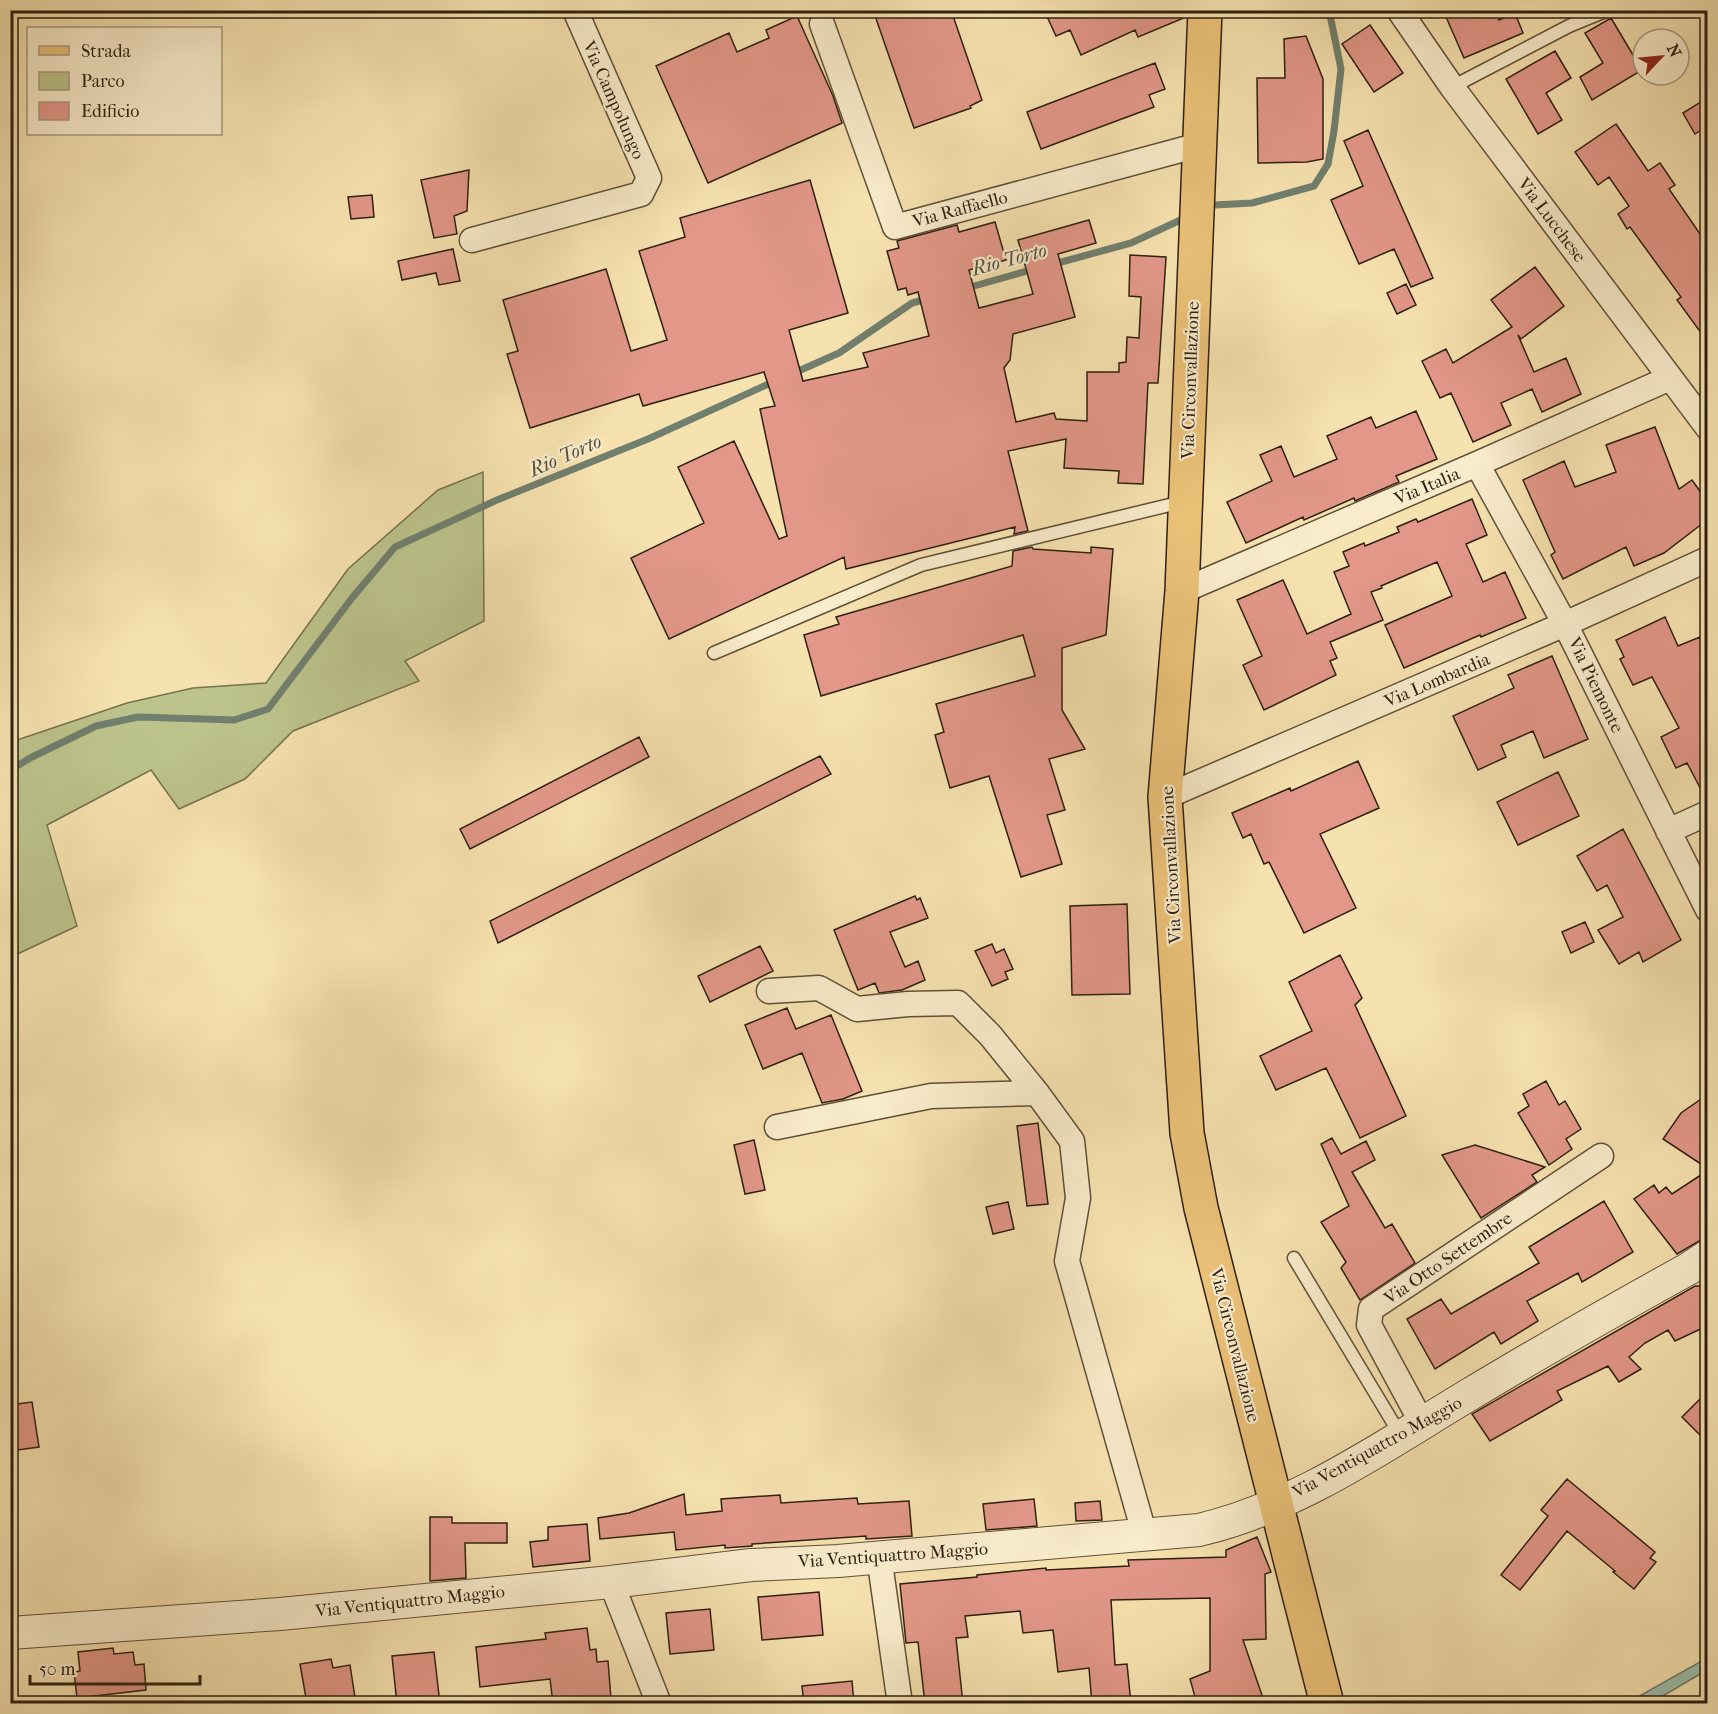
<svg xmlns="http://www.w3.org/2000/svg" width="1718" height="1714" font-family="'IM FELL French Canon',serif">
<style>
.green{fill:#bcc38b;stroke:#75724e;stroke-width:1.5}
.water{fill:#9dbeab;stroke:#717f6e;stroke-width:1.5}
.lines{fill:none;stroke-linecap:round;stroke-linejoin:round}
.stream{stroke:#717f6e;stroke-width:7}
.building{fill:#e29788;stroke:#2e2012;stroke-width:1.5}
.service-casing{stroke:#605039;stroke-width:15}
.minor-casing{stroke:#605039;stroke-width:27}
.tertiary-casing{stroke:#605039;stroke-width:34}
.primary-casing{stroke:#2e2012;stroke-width:36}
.service{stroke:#f9eccb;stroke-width:12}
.minor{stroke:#f9eccb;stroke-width:24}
.tertiary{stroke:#f9eccb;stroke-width:32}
.primary{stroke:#ebc178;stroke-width:33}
.labels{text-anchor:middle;stroke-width:4.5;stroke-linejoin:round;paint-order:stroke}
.street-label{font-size:18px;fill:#2e2012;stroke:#f9eccb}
.water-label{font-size:20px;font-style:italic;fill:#4f4f40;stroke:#f9eccb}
</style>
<rect width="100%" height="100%" fill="#f6e2af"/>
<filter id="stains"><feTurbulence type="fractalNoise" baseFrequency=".00333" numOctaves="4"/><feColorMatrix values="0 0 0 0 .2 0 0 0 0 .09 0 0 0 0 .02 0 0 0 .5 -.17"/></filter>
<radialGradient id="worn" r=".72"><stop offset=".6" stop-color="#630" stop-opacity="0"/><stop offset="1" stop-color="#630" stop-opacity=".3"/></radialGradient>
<path class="green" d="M483,472l1,149 -79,40 14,20 -126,50 -48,48 -66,30 -28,-39 -104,55 30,101 -66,31v-215l116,-39 66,-15 73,-5 82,-114 90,-79z"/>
<path class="water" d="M1707,1658v12l-56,33h-24z"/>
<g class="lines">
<path class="stream" d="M1215,205l37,-2 62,-17 14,-22 6,-33 7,-62 -12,-59
M1054,264l77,-21 56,-26
M967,288l67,-19
M794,373l45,-20 73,-50 15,-4
M10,770l22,-13 64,-31 42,-9 96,3 34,-11 84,-111 43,-51 102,-47 151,-61 127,-58"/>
</g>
<path class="building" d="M873,10h78l31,90 -12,6 1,2 -57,20z
M1044,10h142v7l-48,20 -3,-7 -54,25 -11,-25 -14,6z
M1443,10h52l4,10 16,-7 8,20 -59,25z
M797,16l36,80 9,27 -134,60 -52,-117 73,-33 8,19 32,-14 -3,-8z
M1611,18l31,52 -50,30 -12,-23 23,-14 -18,-30z
M1370,25l33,48 -29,19 -32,-48z
M1306,36l17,43v80l-16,3 -49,1 -1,-85h28l-1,-39z
M1555,51l16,27 -25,15 16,27 -24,14 -32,-55z
M1155,63l10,26 -16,6 5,12 -113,42 -14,-37z
M1707,98v28l-12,8 -12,-21z
M1616,124l32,47 12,-8 15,22 -6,4 38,55v97l-30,-41 4,-3 -51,-70 -3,2 -9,-15 11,-8 -20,-29 -11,8 -23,-33z
M1368,130l65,148 -22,9 -17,-38 -35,15 -28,-64 32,-14 -19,-45z
M469,170l-2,41 -13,5 3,18 -23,4 -13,-58z
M810,180l38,133 -59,17 14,51 65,-14 -5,-14 66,-17 -11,-44 -10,3 -2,-7 -8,2 -11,-39 12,-3 -2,-7 60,-16 2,7 36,-10 11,38 -37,10 10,38 54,-14 -15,-54 71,-20 7,23 -38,11 17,63 -62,17 -3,26 -6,8 12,54 38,-9 2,6 31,2v-49h32v-9l7,-1 1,-25 12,1 2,-41 -12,-1 1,-41 36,2 -8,126h-10l-5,101 -25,-1 1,-12 -55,-3 2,-29 -58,12 20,80 -14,3 1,-7 -169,42 -2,-12 -175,82 -38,-81 73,-35 -26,-56 56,-26 45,98 8,-3 -27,-127 15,-3 -11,-34 -121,34 -4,-12 -109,34 -23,-74 11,-3 -15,-51 103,-31 25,82 36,-11 -28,-89 46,-14 -5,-19z
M372,195l2,22 -23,2 -3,-22z
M453,249l7,32 -21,4 -3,-12 -34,7 -4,-19z
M1535,267l29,39 -43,33 -3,-4 16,37 32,-14 15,36 -39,18 -10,-23 -31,14 10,22 -38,17 -22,-49 -11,5 -18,-37 24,-12 7,14 59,-36 -21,-27z
M1406,284l10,21 -19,9 -10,-21z
M1416,411l21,48 -41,17 3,6 -44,19 -1,-3 -50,22 -1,-3 -57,26 -19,-41 45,-21 -12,-26 21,-9 13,31 43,-18 -10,-23 44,-19 5,11z
M1655,427l24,62 13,-9 15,21v19l-43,33 -30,13 -8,-19 -63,32 -12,-24 4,-3 -32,-72 41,-19 11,26 41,-15 -10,-27z
M1472,499l15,36 -21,9 17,38 22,-10 21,46 -45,19 -1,-2 -76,33 -19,-43 67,-29 -15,-34 -56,24 1,2 -11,4 12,28 -53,22 7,16 -7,3 6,14 -72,35 -21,-45 19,-9 -25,-56 46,-20 24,54 44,-20 -17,-42 15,-6 -6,-14 21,-9 1,3 34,-14 -2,-5 19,-8 2,3z
M1032,547l1,2 58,4v-6l22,2 -7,86 -44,13v62l23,39 -36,10 16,51 -18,5 15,49 -41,13 -32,-101 -39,12 -15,-53 9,-3 -8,-28 99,-28 -12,-41 -202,61 -17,-61 35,-11 -3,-7 176,-51 1,-15z
M1665,617l13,29 22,-9 7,16v146h-1l-19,-36 -11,5 -15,-31 18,-9 -27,-51 -19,8 -13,-26 4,-2 -8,-17z
M1552,656l36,83 -44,19 -11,-27 -32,14 5,12 -28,13 -25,-54 61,-28 -6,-13z
M639,737l10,20 -179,92 -10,-20z
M820,756l11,18 -333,169 -8,-22z
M1358,761l21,47 -59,26 36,74 -52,25 -35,-71 -5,2 -13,-30 -8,4 -11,-25 58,-25 1,3z
M1558,772l21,44 -61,29 -21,-43z
M1623,829l58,111 -38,22 -4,-10 -20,12 -21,-34 25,-13 -16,-32 -10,6 -20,-35z
M915,896l2,4 3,-2 8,20 -38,14 15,35 13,-6 7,19 -23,10 -23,3 -4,-10 -17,7 -24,-60z
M1127,904l3,90 -58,1 -2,-89z
M1585,922l9,20 -23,11 -9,-21z
M992,944l4,9 8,-4 9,20 -8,3 3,7 -16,7 -17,-35z
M760,946l13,25 -63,31 -12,-26z
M1340,955l22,43 -7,7 51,111 -46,22 -34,-70 -50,22 -16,-34 52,-25 -23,-49z
M787,1008l9,21 35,-14 31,76 -19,8 -21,4 -20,-50 -39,16 -18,-44z
M1546,1081l13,24 6,-4 16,28 -15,10 6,10 -23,16 -31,-52 11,-7 -6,-12z
M1707,1095v73l-44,-29 18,-26z
M1038,1123l10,81 -21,2 -10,-80z
M1332,1138l9,16 25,-13 9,19 -23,12 33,56 7,-4 23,39 -55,37 -19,-32 5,-6 -25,-40 28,-16 -28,-62z
M754,1140l11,50 -20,4 -11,-49z
M1475,1145l70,22 -13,8 5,7 -56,36 -39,-63z
M1707,1171v60l-6,9 -24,14 -43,-55 20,-14 5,8 7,-6 6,7z
M1604,1201l29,51 -51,30 -4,-9 -51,28 11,20 -37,23 -7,-12 -59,37 -28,-50 34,-20 10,15 88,-51 -10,-16z
M1008,1202l6,27 -21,5 -7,-27z
M1695,1286h12v40l-32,15 -7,-11 -23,13 -16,14 12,12 -22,13 -11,-16 -51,25 5,9 -72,41 -18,-27z
M1707,1392v50l-25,-25z
M32,1402l7,45 -29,4v-46z
M1567,1479l88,73 -5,6 6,4 -22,27 -21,-17 2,-1 -48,-40 -47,59 -19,-15 47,-59 -7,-6z
M684,1494l2,21 36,-4 -1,-12 59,-4 1,8 76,-5 1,6 51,-3 3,35 -46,3v-3l-114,8v2l-27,2v-3l-49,5 -2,-18 -74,7 -2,-21 31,-5z
M1034,1499l3,27 -51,4 -3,-26z
M1100,1501l2,19 -26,1 -1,-18z
M430,1517h22v6h55v20h-42l1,35 -36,3z
M587,1524l3,37 -57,6 -3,-25 18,-2v-13z
M1257,1537l14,35 -6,2 1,65 -23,1 22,64h-68l-7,-25 20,-8v-73l-99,2 4,65 12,-1 4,40h-39l-3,-36 -31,4 -5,-42 -30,3 -3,-22 -55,5 3,21 -12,1 7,66h-38l-7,-62 -12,1 -6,-59 77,-7v-2l69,-7v2l83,-4 -1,-6 98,-3v-7z
M819,1592l4,43 -61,5 -4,-43z
M710,1609l4,41 -44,4 -4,-41z
M587,1628l3,22 6,-1 1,13 11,-1 3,38 -41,5h-17l-3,-25 -70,8 -4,-40 70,-8 -1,-6z
M113,1648l1,6 19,-2 2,13 9,-1 2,26 -69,8 -3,-26 6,-1 -2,-19z
M434,1652l6,52h-43l-5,-48z
M331,1659l2,9 17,-3 6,39h-49l-7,-40z
M852,1681l2,23h-50l-2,-18z"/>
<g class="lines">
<g class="service-casing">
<path id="service" d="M1452,87l117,-61 39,-16
M714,653l207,-88 261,-63
M1294,1258l107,178"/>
</g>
<g class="minor-casing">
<path id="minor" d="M1399,10l53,77 256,341
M822,24l73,203 304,-82
M472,240l169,-46 8,-16 -74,-168
M1477,464l88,160 143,286
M1182,591l295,-127 193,-86
M1165,797l400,-173 143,-65
M1668,831l40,-18
M769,991l50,-3 38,21 51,-5 50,-1 32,32 47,58 35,48 6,57 -11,63 78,275
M777,1127l154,-31 106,-3
M1422,1423l-53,-98 2,-16 230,-153
M879,1556l21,148
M611,1582l48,122"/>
</g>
<g class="tertiary-casing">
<path id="tertiary" d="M10,1633l270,-19 331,-32 140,-17 87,-4 361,-31c98,-23 183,-83 268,-134 73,-44 147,-86 221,-127l20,-13"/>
</g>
<g class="primary-casing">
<path id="primary" d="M1205,10l-23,581 -17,206 22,336 14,75 126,496"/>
</g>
<use href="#service" class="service"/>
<use href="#minor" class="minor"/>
<use href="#tertiary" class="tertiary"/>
<use href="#primary" class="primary"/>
</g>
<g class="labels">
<g class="street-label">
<text transform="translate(614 100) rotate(66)" y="6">Via Campolungo</text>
<text transform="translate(960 209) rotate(-15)" y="6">Via Raffaello</text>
<text transform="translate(1552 220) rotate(53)" y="6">Via Lucchese</text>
<text transform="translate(1190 380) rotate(-88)" y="6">Via Circonvallazione</text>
<text transform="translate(1427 486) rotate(-23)" y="6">Via Italia</text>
<text transform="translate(1437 680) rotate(-23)" y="6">Via Lombardia</text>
<text transform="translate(1596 685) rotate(64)" y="6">Via Piemonte</text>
<text transform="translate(1171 865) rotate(-93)" y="6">Via Circonvallazione</text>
<text transform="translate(1448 1258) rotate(-34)" y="6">Via Otto Settembre</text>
<text transform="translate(1235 1345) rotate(76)" y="6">Via Circonvallazione</text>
<text transform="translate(1377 1447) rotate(-29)" y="6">Via Ventiquattro Maggio</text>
<text transform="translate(893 1555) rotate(-4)" y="6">Via Ventiquattro Maggio</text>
<text transform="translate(410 1601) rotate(-6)" y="6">Via Ventiquattro Maggio</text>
</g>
<g class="water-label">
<text transform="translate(1009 259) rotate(-15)" y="7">Rio Torto</text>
<text transform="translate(565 455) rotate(-24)" y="7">Rio Torto</text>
</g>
</g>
<rect width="1718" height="1714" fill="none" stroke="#f6e2af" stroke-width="36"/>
<rect x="12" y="12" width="1694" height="1690" fill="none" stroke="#2e2012" stroke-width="3"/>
<rect x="18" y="18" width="1682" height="1678" fill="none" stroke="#2e2012" stroke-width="1.5"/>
<rect x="27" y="27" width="195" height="108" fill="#f9eccb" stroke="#a89a81" stroke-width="1.5"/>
<rect x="39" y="46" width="30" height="9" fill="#ebc178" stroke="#a89a81" stroke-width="1.5"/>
<text x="81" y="57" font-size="18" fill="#2e2012">Strada</text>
<rect x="39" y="72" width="30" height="18" fill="#bcc38b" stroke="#a89a81" stroke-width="1.5"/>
<text x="81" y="87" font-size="18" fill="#2e2012">Parco</text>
<rect x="39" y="102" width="30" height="18" fill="#e29788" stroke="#a89a81" stroke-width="1.5"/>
<text x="81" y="117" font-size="18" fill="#2e2012">Edificio</text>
<g transform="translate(1661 57) rotate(64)"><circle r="28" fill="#f9eccb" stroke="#a89a81" stroke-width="1.5"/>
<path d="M0-4.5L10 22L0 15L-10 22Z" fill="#8f2418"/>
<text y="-9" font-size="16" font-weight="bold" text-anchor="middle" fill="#2e2012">N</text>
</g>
<path d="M30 1675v9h170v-9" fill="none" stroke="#2e2012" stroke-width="3"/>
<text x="39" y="1675" font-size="18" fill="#2e2012" stroke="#f9eccb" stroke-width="4.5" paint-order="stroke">50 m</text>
<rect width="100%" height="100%" filter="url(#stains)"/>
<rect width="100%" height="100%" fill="url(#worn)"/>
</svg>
